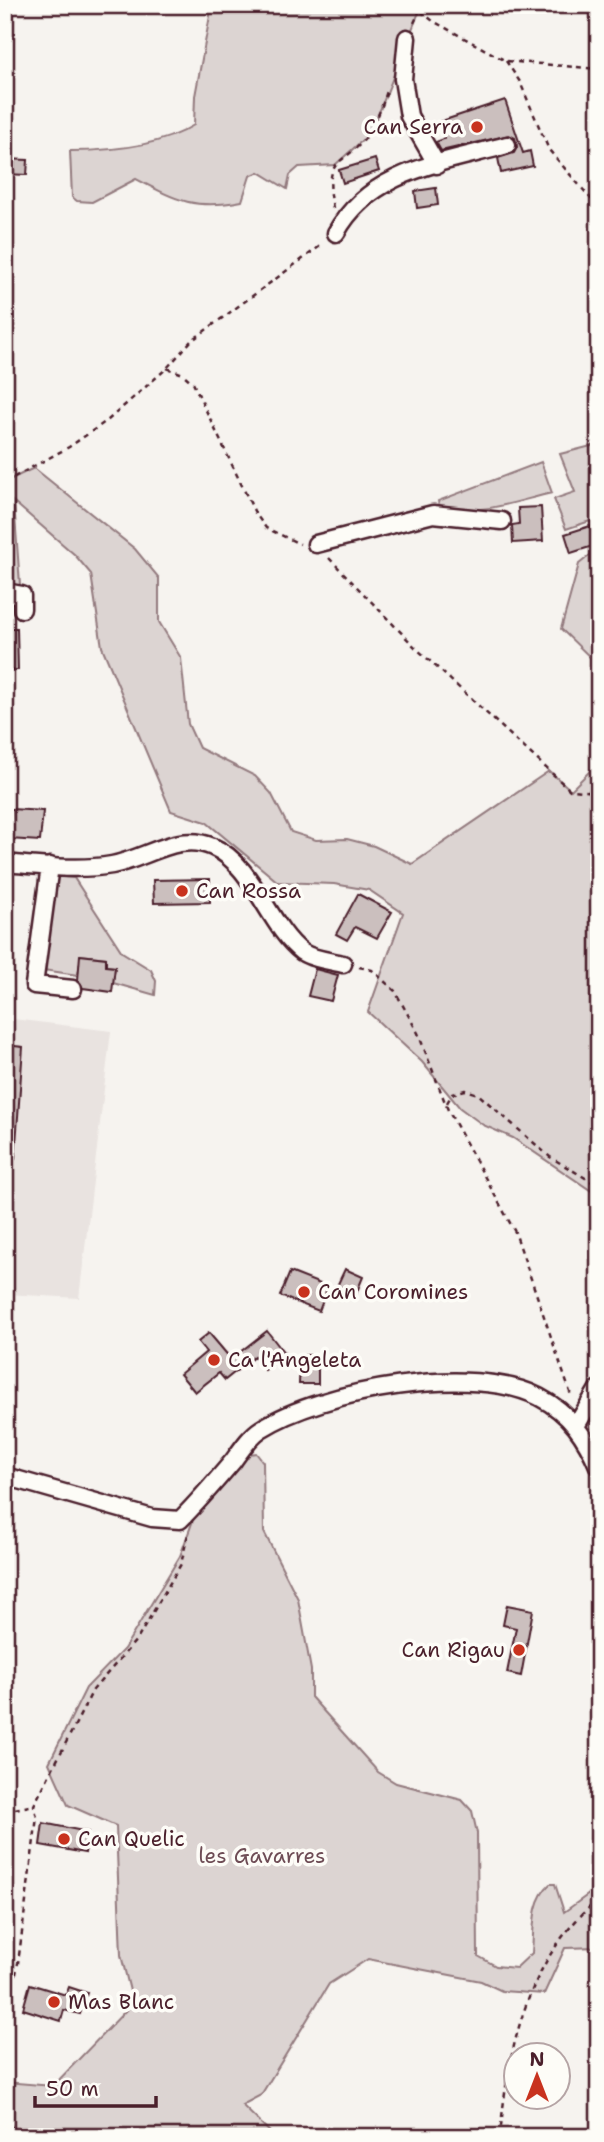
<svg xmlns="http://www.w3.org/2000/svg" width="604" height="2142" font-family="'Shantell Sans',sans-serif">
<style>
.built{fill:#e9e3e0}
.green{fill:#dcd4d2;stroke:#937a7e;stroke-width:2}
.building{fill:#cbbfbe;stroke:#4a1f2b;stroke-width:2}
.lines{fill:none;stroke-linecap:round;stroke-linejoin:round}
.minor-casing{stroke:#4a1f2b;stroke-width:21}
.path{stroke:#4a1f2b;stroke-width:2.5;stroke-dasharray:5 5;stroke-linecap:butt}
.minor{stroke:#fdfcf7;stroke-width:16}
.poi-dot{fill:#c8321e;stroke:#fdfcf7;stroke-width:2.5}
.labels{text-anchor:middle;stroke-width:7;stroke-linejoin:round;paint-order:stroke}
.poi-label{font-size:21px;fill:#4a1f2b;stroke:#fdfcf7;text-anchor:start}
.park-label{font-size:21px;fill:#6e4c55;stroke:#fdfcf7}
</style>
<rect width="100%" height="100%" fill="#f6f3ef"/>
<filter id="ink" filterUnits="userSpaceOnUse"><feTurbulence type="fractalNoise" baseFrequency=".0143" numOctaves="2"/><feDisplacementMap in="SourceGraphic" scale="14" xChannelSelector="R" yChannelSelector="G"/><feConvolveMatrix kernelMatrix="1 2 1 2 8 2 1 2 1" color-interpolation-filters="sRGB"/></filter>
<g filter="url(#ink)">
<path class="built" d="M5,1018l106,13 -32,267 -74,-4z"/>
<path class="green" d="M212,5h201l6,7 -45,113 -9,13 -30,27 -36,2 -9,8 -3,14 -28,-17 -9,4 -8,25c-47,9 -64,0 -106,-22l-44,23 -15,-1 -5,-4 -2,-46c41,0 89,-4 124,-26l1,-29z
M599,444v103l-9,-26 -24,8 -12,-30 21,-7 -15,-38z
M541,462l11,31c-36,8 -77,25 -113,12l-1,-4z
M34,468l101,81 24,29v44l22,36 7,66 11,24 56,28 16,17 20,39 25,8 31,-1 27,7 38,18 137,-93 22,19 28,-28v434l-86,-58 -30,-13 -23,-17 -38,-46 -54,-50 35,-99 -34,-23 -35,-6 -56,-2 -72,-60 -35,-11 -69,-164 -11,-73 -16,-19 -61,-53 6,83h-15v-103z
M599,548v118l-38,-37 18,-65z
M56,876l18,2 48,74 29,18 5,11 -1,14 -42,-12 2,-16 -9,-1v-8l-25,-3 -3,20 -35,-5z
M256,1453l7,9 1,70 34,67 13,71v27l67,75 18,11 66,17 10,11 5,22 1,123 18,10 20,2 16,-15c2,-24 -1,-52 18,-69h5l9,28 29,-21 6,-9v65l-34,1 -21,46 -42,-3 -21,-10 -113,-22 -39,25 -68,111 -19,10 33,32h-270v-55l48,4 80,-83 -12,-48 -5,-129 -48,-21 -19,-42 37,-75 38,-39 56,-93 16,-44 47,-57z"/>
<path class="building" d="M505,100l18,53 7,-2 3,15 -32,7 -3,-15 16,-5 3,-6 -2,-9 -6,-3 -68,16 -5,-9 8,-3 -5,-17z
M5,159l23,1 -1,15 -22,-1z
M375,159l4,12 -36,12 -4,-13z
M436,188l2,17 -21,3 -2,-17z
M541,507l2,34 -30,2 -1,-18 7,-1 -1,-16z
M590,526l6,19 -25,8 -6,-19z
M5,628h12l1,42h-13z
M11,809l32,2 -3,30 -31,-2z
M210,879v23l-56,1 -1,-23z
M358,894l34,18 -15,26 -22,-11 -8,13 -11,-6z
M80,955l26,3v8l9,1 -3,25 -29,-4 -5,-8z
M315,969l23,6 -7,26 -23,-5z
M5,1045l18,2 -8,111h-10z
M345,1269l18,8 -7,17 -19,-8z
M290,1272l38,15 -9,24 -39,-15z
M267,1331l18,23 -20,16 -10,-14 -30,24 -6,-7 -24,19 -15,-18 26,-22 -8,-10 11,-9 22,26z
M300,1355h18v29h-19z
M507,1605l26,5 -12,66 -14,-3 9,-45 -13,-3z
M43,1823l45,9 -3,21 -45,-8z
M30,1984l36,11 3,-8 18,6 -7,21 -16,-4 -3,11 -38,-12z"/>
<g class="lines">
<g class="minor-casing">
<path id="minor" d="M407,38l-4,41 6,37 28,49
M336,233c34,-63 107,-70 171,-88
M316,544l117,-30 69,7
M5,592l17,3v14
M5,863c35,3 72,8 107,2 34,-6 67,-34 101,-18 40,17 56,80 89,105 10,7 29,9 41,12
M50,866l-16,119 39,4
M576,1426l22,-37
M5,1476l147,42 28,2c19,-19 36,-39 53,-59 8,-11 17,-25 28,-32 61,-39 212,-66 278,-32 31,16 47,40 60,71"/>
</g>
<path class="path" d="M413,5l20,16 73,40 93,8
M414,23l5,-11
M506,61l14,21 29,68 50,58
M333,208c-10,-54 10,-40 34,-72 9,-14 15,-29 20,-45
M167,368l16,6 10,9 62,130 11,15 34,16
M5,482l64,-35 39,-27 59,-52 24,-27 132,-97
M329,558l88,91 153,141 29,2
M359,967l13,3 23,21 23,42 30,77 67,122 57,166
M447,1103l5,-9 13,-4 13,4 72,63 49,29
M5,1811l29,-6
M5,2034l13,-71 19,-146 -3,-12 59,-115 45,-52 43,-74 7,-30
M5,2115l12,22
M500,2137c8,-89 27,-179 99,-238"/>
<use href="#minor" class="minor"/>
</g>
</g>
<g class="poi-dot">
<circle cx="477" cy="127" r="7"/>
<circle cx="182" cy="891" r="7"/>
<circle cx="304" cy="1292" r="7"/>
<circle cx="214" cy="1360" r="7"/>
<circle cx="519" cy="1650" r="7"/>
<circle cx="64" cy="1839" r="7"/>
<circle cx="54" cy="2002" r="7"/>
</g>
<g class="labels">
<g class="poi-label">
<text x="463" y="134" text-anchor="end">Can Serra</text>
<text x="196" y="898">Can Rossa</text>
<text x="318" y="1299">Can Coromines</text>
<text x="228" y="1367">Ca l'Angeleta</text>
<text x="505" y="1657" text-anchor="end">Can Rigau</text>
<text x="78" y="1846">Can Quelic</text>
<text x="68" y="2009">Mas Blanc</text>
</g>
<g class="park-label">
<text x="262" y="1863">les Gavarres</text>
</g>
</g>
<rect width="604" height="2142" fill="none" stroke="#fdfcf7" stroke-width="28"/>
<rect x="14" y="14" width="576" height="2114" fill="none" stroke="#4a1f2b" stroke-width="2.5" filter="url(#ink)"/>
<g transform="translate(537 2076)"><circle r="33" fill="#fdfcf7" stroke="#b5a4a5" stroke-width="2"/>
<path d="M0-5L12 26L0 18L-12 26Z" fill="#c8321e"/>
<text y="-10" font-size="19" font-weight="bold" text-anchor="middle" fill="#4a1f2b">N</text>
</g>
<path d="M35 2096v10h121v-10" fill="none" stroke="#4a1f2b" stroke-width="3.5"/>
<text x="46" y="2096" font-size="21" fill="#4a1f2b" stroke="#fdfcf7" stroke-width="5" paint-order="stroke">50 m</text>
</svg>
